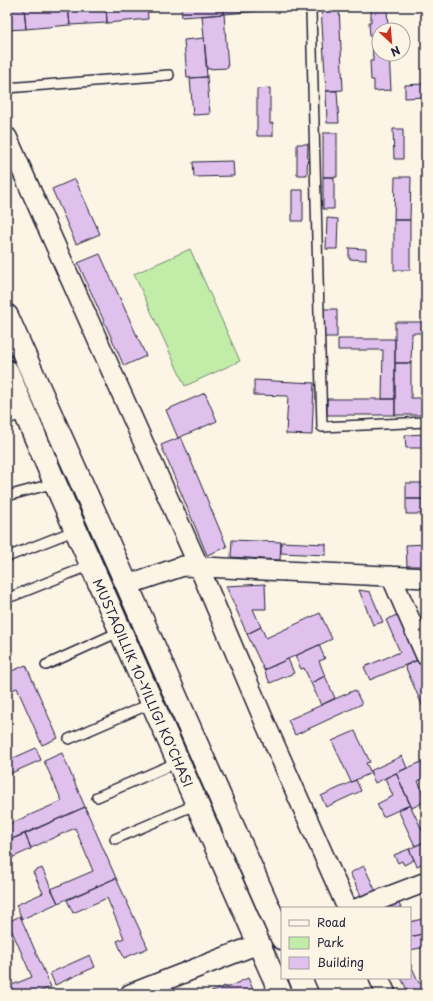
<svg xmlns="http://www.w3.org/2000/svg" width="433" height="1001" font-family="'Playpen Sans',sans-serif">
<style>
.green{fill:#c2eda9;stroke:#728872}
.building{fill:#e0c0ed;stroke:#22223b}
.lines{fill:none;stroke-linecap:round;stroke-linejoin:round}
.lane-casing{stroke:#22223b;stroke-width:12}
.street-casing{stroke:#22223b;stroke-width:22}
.secondary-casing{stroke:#22223b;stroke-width:25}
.lane{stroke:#fcf5e5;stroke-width:9}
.street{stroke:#fcf5e5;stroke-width:19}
.secondary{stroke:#fcf5e5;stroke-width:22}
.labels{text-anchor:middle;stroke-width:4;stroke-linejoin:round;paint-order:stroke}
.street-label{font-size:13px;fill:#22223b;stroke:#fcf5e5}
</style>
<rect width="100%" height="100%" fill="#fcf5e5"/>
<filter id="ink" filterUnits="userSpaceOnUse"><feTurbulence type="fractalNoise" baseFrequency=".025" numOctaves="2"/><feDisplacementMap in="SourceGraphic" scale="8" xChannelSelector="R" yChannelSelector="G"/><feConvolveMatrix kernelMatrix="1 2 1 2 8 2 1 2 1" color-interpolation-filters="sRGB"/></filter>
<g filter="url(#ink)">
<path class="green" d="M190,249l50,112 -55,25 -51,-112z"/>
<path class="building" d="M38,7h30l2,18 -44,4 -2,-21z
M68,7h38l1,16 -37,2z
M106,7h41l1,12 -41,4z
M181,7h42l1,7 -42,3z
M223,7h62v2l-61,5z
M321,7h18l4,83 -17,1z
M371,7h16l1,23h-9v24h10l2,36 -17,1v-11h-3l-1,-19h3l-1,-24h-2l-1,-15h2z
M24,8l2,21 -19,1v-21z
M224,14l4,54 -21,1 -5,-53z
M204,38l3,39 -20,1 -3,-38z
M426,72v12h-3v-11z
M207,77l3,37 -17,1 -3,-37z
M423,84h3v13l-21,1v-13z
M270,88v36l3,-1v13h-16v-47z
M326,91h11l2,32h-12z
M393,129h10v30h-9z
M323,133h14v44h-14z
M297,144h11l-1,31h-10z
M233,161l1,15 -40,1 -1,-15z
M422,164h4v13h-4z
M323,177h11v32h-11z
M395,177h16l-1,43h-16z
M75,179l25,55 -24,10 -24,-55z
M292,190h11v31h-11z
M327,218l11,1 -1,30h-11z
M394,220h16v50h-16z
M349,248l17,1v11l-17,-1z
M100,254l46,102 -22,10 -46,-103z
M322,309h15v28h-14z
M395,322h31v11h-14l-1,30h-16z
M338,339h57v60h-13l1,-49h-45z
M395,363h16v35h15v17h-31z
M254,380l60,3 -2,52 -26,-1 2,-38 -34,-1z
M205,393l12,28 -39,17 -12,-28z
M327,399h68v16h-68z
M426,434v14h-20l-1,-13z
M181,437l46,110 -20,8 -46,-110z
M406,483h20v16h-20z
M406,499h20v15h-20z
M232,540l49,2 -1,18 -49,-3z
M281,542l45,2v11l-45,-2z
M426,544v22h-19l-1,-21z
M265,584l1,25h-13l8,18 -14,7 -21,-48z
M359,590l11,2 13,30 -10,3z
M403,612l19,46 -52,22 -6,-13 36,-15 -14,-32z
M320,613l12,26 -68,31 -17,-36 14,-7 5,11z
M319,645l6,14 -6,2 6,15 -14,7 -7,-15 -3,1 -6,-13z
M422,658l4,9v47l-21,-48z
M288,659l6,14 -24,10 -6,-13z
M26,665l32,73 -16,7 -25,-57 -10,4v-19z
M325,676l10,22 -14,7 -10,-22z
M355,690l7,14 -67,31 -7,-15z
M355,731l15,31 -4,1 5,10 -20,9 -19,-41z
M36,748l5,12 -34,15v-14z
M62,753l23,54 -78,34v-16l55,-24 -18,-40z
M402,756l5,12 -32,15 -5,-12z
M426,760v17l-8,4 8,18v2l-14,7 -16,-35z
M396,773l14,32 -27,12 -6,-13 16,-8 -8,-18z
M356,780l5,11 -35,16 -5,-11z
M410,805l14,29 2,-1v8l-11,5 -17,-36z
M85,807l31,71 -58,25 -7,-14 42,-18 -18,-43 -44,20 -6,-14z
M25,834l6,15 -24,11v-19z
M426,841v21l-9,4 -8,-17z
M409,849l5,11 -10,5 -2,-4 -4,2 -4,-8z
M364,866l14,30 -14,6 -14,-29z
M42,868l16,35 -36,16 -6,-14 27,-12 -10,-21z
M116,878l32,70 -24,10 -7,-17 7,-3 -17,-40 -34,15 -6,-13z
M396,897l5,11h-28z
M20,916l31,71 -16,7h-28v-7l25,-10 -24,-55z
M426,918v15l-16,4v-15z
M426,933v14l-16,3v-13z
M90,955l5,12 -40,18 -5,-12z
M410,963l9,20 7,-2v13h-17l-8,-16h9z
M248,978l7,16h-48l18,-8 1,2z"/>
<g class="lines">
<g class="lane-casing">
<path id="lane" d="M311,11l11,416 104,-5
M7,88l162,-13
M7,496l48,-13
M7,557l69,-27
M13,596l78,-31
M46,665l75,-34
M69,739l83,-36
M97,797l81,-35
M115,839l82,-35"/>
</g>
<g class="street-casing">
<path id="street" d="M7,137l192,430 67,158 81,183
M7,414l16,-6
M391,576l35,80
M127,585l56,-19 243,12
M358,908l68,-26
M379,978l7,16
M130,994l128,-50"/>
</g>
<g class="secondary-casing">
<path id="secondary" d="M7,316l120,269 155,353
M7,371l48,112 226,511
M300,978l7,16"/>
</g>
<use href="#lane" class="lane"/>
<use href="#street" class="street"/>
<use href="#secondary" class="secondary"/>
</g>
</g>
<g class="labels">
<g class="street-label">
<text transform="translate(143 683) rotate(66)" y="5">MUSTAQILLIK 10-YILLIGI KO'CHASI</text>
</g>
</g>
<rect width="433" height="1001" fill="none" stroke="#fcf5e5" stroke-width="24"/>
<rect x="12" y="12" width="409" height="977" fill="none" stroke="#22223b" stroke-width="1.5" filter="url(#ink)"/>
<rect x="281" y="907" width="130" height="72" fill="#fcf5e5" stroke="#a5a1a1"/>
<rect x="289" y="920" width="20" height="6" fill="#fcf5e5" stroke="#a5a1a1"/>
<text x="317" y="927" font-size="12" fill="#22223b">Road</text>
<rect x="289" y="937" width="20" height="12" fill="#c2eda9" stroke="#a5a1a1"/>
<text x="317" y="947" font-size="12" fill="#22223b">Park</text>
<rect x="289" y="957" width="20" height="12" fill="#e0c0ed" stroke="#a5a1a1"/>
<text x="317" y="967" font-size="12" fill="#22223b">Building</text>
<g transform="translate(391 42) rotate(154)"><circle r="19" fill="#fcf5e5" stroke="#a5a1a1"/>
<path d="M0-3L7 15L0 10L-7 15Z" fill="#c8321e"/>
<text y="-6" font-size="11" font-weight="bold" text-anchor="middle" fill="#22223b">N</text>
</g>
</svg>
